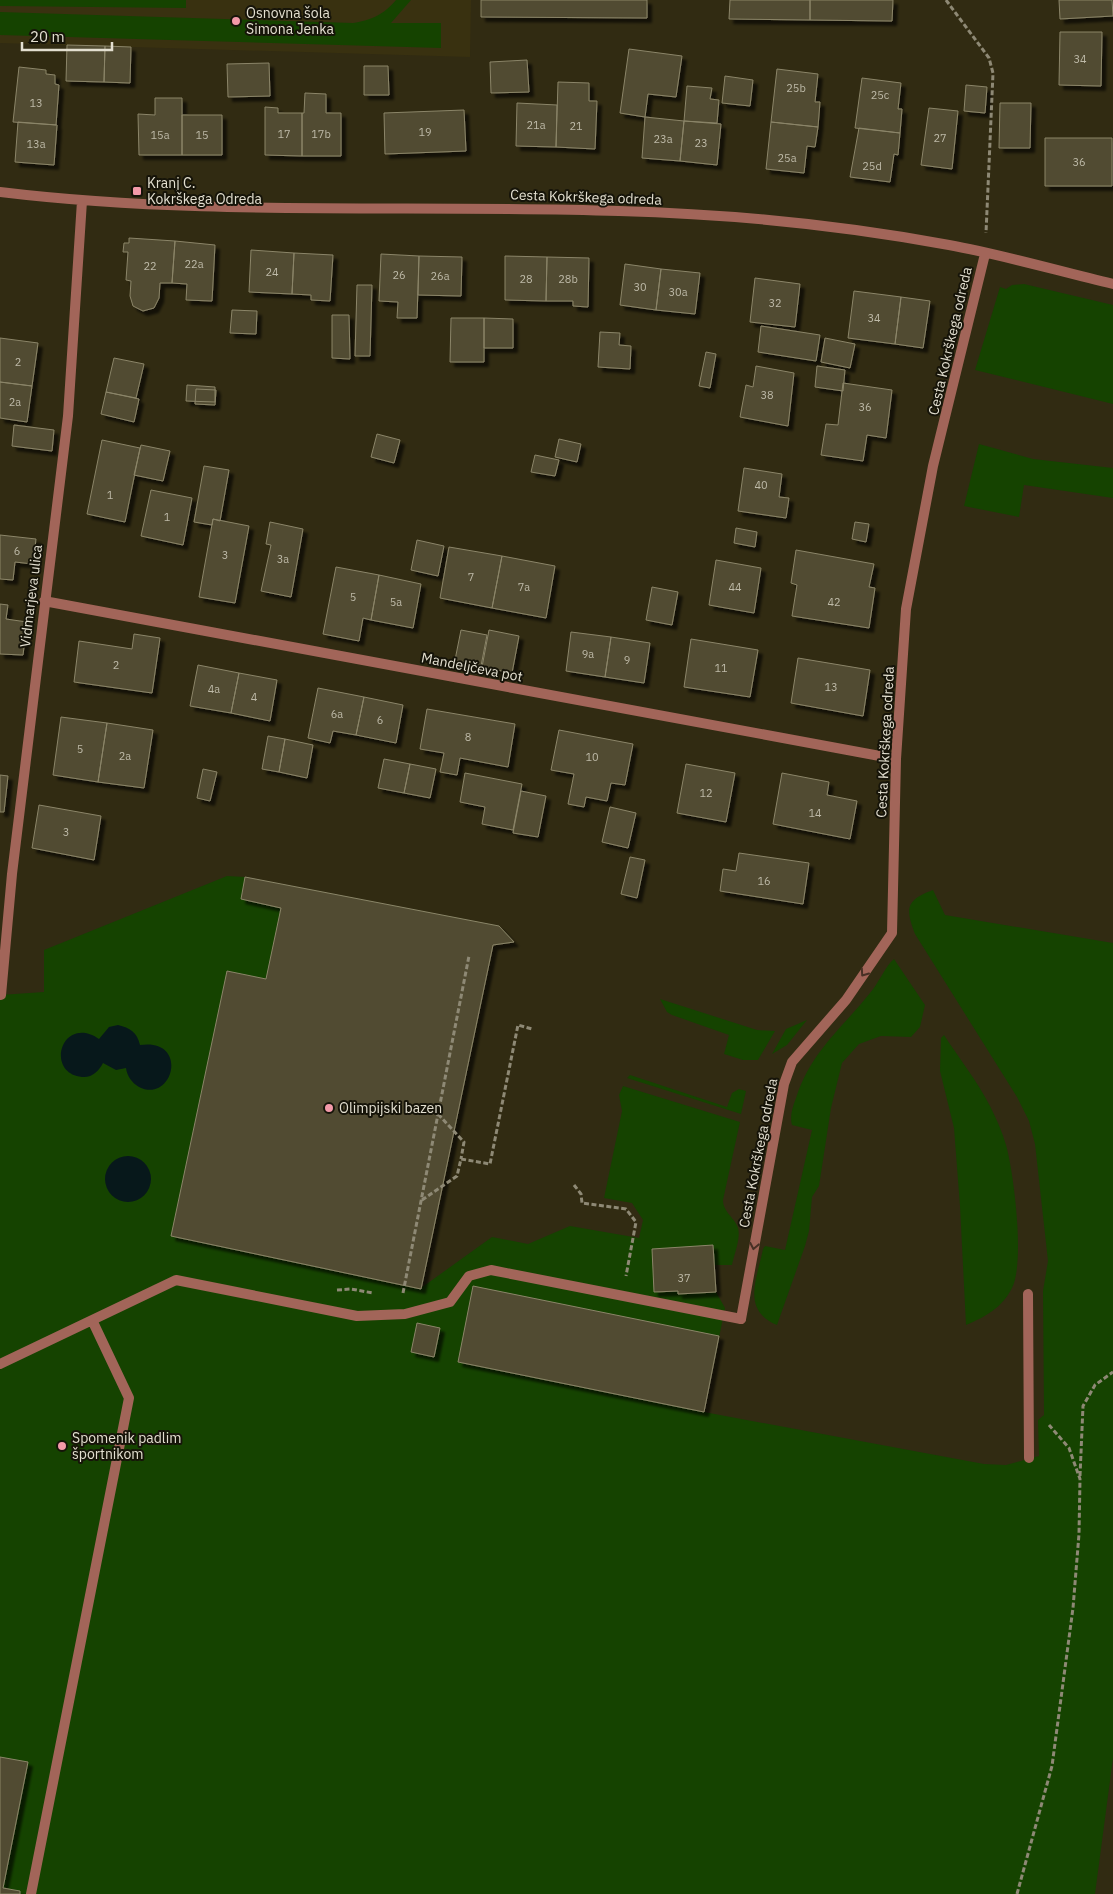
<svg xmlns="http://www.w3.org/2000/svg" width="1113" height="1894" font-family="'IBM Plex Sans',sans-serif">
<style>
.built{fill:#393110}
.green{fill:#154300}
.water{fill:#07181b}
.building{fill:#514b31;stroke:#8b8569;filter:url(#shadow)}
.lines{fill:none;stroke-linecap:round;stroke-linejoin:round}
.path{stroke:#8e8975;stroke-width:3;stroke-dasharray:5 2.5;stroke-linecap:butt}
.service{stroke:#a26559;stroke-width:10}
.minor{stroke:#a26559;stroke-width:10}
.oneway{stroke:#473025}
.poi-dot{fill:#f39aa9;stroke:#161409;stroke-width:2}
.labels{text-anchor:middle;stroke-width:4;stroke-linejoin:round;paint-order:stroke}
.number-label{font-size:11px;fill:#bebaa8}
.poi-label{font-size:14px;fill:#e3dfd0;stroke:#161409;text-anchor:start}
.street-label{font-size:14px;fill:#e3dfd0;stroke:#161409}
</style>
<defs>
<filter id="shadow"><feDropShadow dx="4.5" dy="4.5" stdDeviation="1" flood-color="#0009"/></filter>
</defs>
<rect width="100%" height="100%" fill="#312b12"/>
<path class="built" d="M0,0h471l-1,57 -470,-14z"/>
<path class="green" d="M0,0h186v8l-186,-2z
M396,0h15l-20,23h50v25l-441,-13v-23l353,11c19,-3 30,-8 43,-23z
M1024,284l89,21v99l-138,-34 25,-83 6,2 6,-4z
M979,444l54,15 80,9v30l-89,-13 -5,32 -55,-11z
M227,876l18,1 254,49 15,16 -21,3 -72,343 71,-51 36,7 42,-18 69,12 4,-18 -11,-17 -28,-5 18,-87 -3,-16 4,-9 117,36 -17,78c0,12 12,18 15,28 3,10 -4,27 -6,37h-18l2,27 9,16 -21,104 280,52 22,1 33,-9 -1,-36 6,-5 -1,-124 5,-30 -13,-117 -6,-23 -12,-24 -102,-163c-10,-26 -9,-34 18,-44l12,25 168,28v815l-18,136h-1095v-899l44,-3v-42z
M894,959l31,46 -5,22 -9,10 -30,-1 -22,8 -17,19 -11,45 -12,78 -7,11 -3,34 -4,15 -28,79c-36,-15 -20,-46 -14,-76l2,-3 20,4 27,-120 -20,-5c-3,-10 2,-21 5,-30 15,-44 45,-67 73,-102 8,-9 16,-28 24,-34z
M660,999l97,31 18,1 -17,29h-15l-19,-6 5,-19 -57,-20 -5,-3z
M807,1020l-20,25 -15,9 14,-25z
M944,1035c15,23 33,46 46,71 6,12 12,25 16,39 8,28 19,118 6,143 -10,20 -27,29 -46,37l-6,-119 -6,-78 -14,-57 1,-33z
M630,1075l97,32 5,-14 7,-4 7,2 -5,23 -114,-36z"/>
<path class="water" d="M118,1025c12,3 19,7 22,20 50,-7 33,59 -1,42 -7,-4 -12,-11 -13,-19l-10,2 -13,-7c-4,8 -11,15 -21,14 -38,-4 -20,-63 17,-38l10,-12z
M105 1179a23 23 0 1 1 46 0a23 23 0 1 1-46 0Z"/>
<path class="building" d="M481,0h166v18l-166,-1z
M730,0h80v20l-81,-1z
M810,0h83l-1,21 -82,-1z
M1059,0h53l1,16 -53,3z
M1060,32h42l-1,54 -42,-1z
M67,45l38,1 -1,36 -38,-1z
M105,46l26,1 -1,36 -26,-1z
M629,49l53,7 -6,41 -28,-3 -3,23 -25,-4z
M527,60l2,32 -38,1 -1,-31z
M269,63l1,33 -42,1 -1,-33z
M364,66h24l1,29h-25z
M19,67l27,3v4l9,1v9l4,1 -3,40 -43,-3z
M777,69l41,5 -3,28h5l-2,25 -47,-5z
M725,76l28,4 -3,26 -28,-3z
M862,78l39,5 -3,26h4l-2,24 -45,-5z
M558,82l31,1v18h8l-2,48 -39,-2z
M966,85l21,2 -2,26 -21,-2z
M687,86l25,2 -2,11 9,1 -2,23 -33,-2z
M305,93l21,1v19h15v43h-39v-43h2z
M155,98h27v57h-43l-1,-41 17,1z
M517,103l40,2 -1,42 -40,-1z
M1000,103h31l-1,45h-31z
M265,107l13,1v5h24v43l-37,-1z
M929,108l29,3 -6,58 -31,-4z
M464,110l2,41 -81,3 -1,-41z
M182,115h40v40h-40z
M645,117l39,4 -4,40 -38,-3z
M684,121l37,3 -4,41 -37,-4z
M18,122l39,3 -3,40 -39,-3z
M771,122l47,5 -3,20 -8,-1 -3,27 -38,-4z
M859,128l41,5 -2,22 -4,-1 -4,28 -40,-5z
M1045,138h67v48h-67z
M129,238l46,3 -3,42h-12l-1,15 -5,10 -11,3 -10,-5 -3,-10 1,-15 -5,-1 2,-28h-5l1,-9h5z
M175,241l40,4 -3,56 -26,-1 1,-16 -15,-1z
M251,250l43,3 -2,41 -43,-2z
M294,253l39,2 -3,46 -19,-1v-5l-19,-1z
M381,254l38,2 -2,62h-20l1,-16 -19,-1z
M419,256l43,1 -1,39 -43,-1z
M505,256l42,1 -1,44 -41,-1z
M547,257l42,1 -1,49 -15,-1v-5h-27z
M625,264l36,5 -5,41 -36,-5z
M661,269l39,4 -5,41 -39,-4z
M755,278l45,6 -5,43 -45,-5z
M357,285h15l-2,71h-15z
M854,291l47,6 -6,47 -47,-6z
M901,297l29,4 -7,47 -28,-4z
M232,310l25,1 -1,23 -26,-1z
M332,315h17l1,44 -18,-1z
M451,318h33v44h-34z
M484,318l29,1v29h-29z
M761,326l59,9 -4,26 -58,-9z
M600,332l20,1 -1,12 12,1 -1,23 -32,-2z
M0,338l38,5 -6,43 -32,-4z
M825,338l30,6 -5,24 -29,-6z
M706,352l10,2 -6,34 -11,-2z
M114,358l30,6 -8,34 -30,-6z
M756,366l38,7 -6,53 -48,-9 6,-32 7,2z
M817,366l28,4 -2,21 -28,-4z
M0,382l32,4 -5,36 -27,-4z
M843,383l49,7 -6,48 -19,-3 -4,26 -42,-6 5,-31 12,1z
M187,385l28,2v15l-29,-1z
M196,389l20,1 -1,15 -20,-1z
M106,392l33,7 -5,23 -33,-8z
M14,425l40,5 -2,21 -40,-5z
M377,434l23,6 -6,23 -23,-6z
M559,439l22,5 -4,18 -22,-5z
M102,440l38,8 -15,74 -38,-8z
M141,445l29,6 -7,30 -29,-6z
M535,455l24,5 -4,16 -24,-4z
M204,466l25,4 -9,51 -7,-2 -1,6 -18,-3z
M744,468l38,6 -3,23 10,1 -3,20 -48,-7z
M151,490l41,8 -9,47 -42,-9z
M213,519l36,7 -14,77 -36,-6z
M270,522l33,7 -12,68 -30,-6 10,-46 -5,-1z
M855,522l14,2 -3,18 -14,-3z
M736,528l21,4 -2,15 -21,-4z
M0,535l36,4 -3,25 -18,-2 -2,18 -13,-1z
M417,540l27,6 -6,30 -27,-6z
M449,547l53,9 -10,52 -52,-10z
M796,550l78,14 -5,23 6,1 -6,40 -77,-12 5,-31 -6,-2z
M502,556l53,10 -9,52 -54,-10z
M716,560l45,8 -7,45 -45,-8z
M336,567l43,8 -8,45 -8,-2 -4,23 -36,-7z
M379,575l42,9 -8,44 -42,-8z
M652,587l26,5 -6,33 -26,-5z
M0,604l8,1 -2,14 21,3 -4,33 -23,-1z
M461,630l26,5 -6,31 -26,-6z
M489,630l30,6 -7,37 -30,-6z
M571,632l40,5 -6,40 -39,-6z
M134,634l26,4 -8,55 -78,-11 5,-41 53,8z
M611,637l39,6 -6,40 -39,-6z
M691,639l67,11 -8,47 -66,-10z
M798,658l72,12 -7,46 -72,-13z
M198,665l41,8 -8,40 -41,-7z
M239,673l38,7 -7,41 -39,-8z
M318,688l46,9 -8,38 -23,-4 -3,12 -22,-5z
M364,697l39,8 -7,38 -40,-8z
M427,709l88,15 -7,43 -48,-9 -3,17 -17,-3 4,-19 -24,-4z
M61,717l46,6 -9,59 -45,-7z
M107,723l46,7 -9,58 -46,-6z
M559,730l74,14 -8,41 -14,-2 -4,18 -21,-4 -2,10 -16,-3 6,-30 -23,-4z
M268,736l17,3 -6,33 -17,-3z
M285,739l28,6 -6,33 -28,-6z
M384,759l26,5 -6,29 -26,-5z
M410,764l26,5 -6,29 -26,-5z
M686,764l49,9 -9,49 -49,-9z
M203,769l14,3 -7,29 -13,-3z
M465,773l57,11 -9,46 -31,-6 3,-17 -25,-5z
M782,773l47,9 -2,13 30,6 -7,38 -77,-15z
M0,775l8,1 -4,36h-4z
M521,791l25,5 -8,41 -25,-4z
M39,805l62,11 -7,44 -62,-12z
M610,807l26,6 -8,35 -26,-6z
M739,853l70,10 -6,41 -83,-13 3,-22 13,2z
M630,857l15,3 -8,38 -16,-4z
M245,877l254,49 15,16 -21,3 -72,344 -250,-53 56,-265 39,8 15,-71 -40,-9z
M713,1245l3,47 -38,2v-3l-24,1 -2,-43z
M473,1286l246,50 -15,76 -246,-50z
M417,1323l23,5 -6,29 -23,-5z
M0,1757l28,5 -25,126 17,3v3h-20z"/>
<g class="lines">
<path class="path" d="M946,0l43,58 4,15 -7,160
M438,1114l26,28 -3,17
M574,1185l7,9 1,9 44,6 10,13 -10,54
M422,1200l35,-24 4,-17 29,5 28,-139 14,4
M337,1290l14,-1 22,4
M403,1293l66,-337
M1080,1476l3,-70 12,-21 18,-13
M1017,1894l35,-128 21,-158 6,-74 1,-55 -11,-31 -20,-23"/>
<path class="service" d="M1028,1294l1,164
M0,1364l176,-84 181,36 48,-2 45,-12 19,-26 22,-6 250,49
M31,1894l98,-496 -37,-78"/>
<path class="minor" d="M0,192c205,25 412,12 619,19 110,3 222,14 330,34 55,10 109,26 164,39
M44,601l852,158
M1,995l11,-121 56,-458 14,-215
M741,1319l43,-235 8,-22 54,-62 46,-67 4,-174 10,-150 27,-143 52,-212"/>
</g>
<defs><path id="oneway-chevron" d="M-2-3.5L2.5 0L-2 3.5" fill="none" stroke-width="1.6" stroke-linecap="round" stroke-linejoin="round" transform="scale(1.25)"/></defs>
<g class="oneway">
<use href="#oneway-chevron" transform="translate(864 973) rotate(125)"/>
<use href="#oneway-chevron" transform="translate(754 1246) rotate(101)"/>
</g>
<g class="poi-dot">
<circle cx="236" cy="21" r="5"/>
<rect x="132" y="186" width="10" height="10" rx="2.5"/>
<circle cx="329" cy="1108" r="5"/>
<circle cx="62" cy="1446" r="5"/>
</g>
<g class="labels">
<g class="number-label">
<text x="1080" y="63">34</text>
<text x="796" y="92">25b</text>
<text x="880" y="99">25c</text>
<text x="36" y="107">13</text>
<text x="536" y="129">21a</text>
<text x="576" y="130">21</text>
<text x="425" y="136">19</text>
<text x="284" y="138">17</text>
<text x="321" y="138">17b</text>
<text x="160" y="139">15a</text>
<text x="202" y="139">15</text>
<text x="940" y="142">27</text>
<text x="663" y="143">23a</text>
<text x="701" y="147">23</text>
<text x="36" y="148">13a</text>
<text x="787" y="162">25a</text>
<text x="1079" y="166">36</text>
<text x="872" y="170">25d</text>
<text x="194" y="268">22a</text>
<text x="150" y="270">22</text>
<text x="272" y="276">24</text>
<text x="399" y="279">26</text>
<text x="440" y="280">26a</text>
<text x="526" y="283">28</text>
<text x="568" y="283">28b</text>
<text x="640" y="291">30</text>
<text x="678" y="296">30a</text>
<text x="775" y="307">32</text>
<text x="874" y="322">34</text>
<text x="18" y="366">2</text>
<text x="767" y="399">38</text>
<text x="15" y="406">2a</text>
<text x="865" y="411">36</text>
<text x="761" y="489">40</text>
<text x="110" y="499">1</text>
<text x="167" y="521">1</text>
<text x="17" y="555">6</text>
<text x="225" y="559">3</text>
<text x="283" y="563">3a</text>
<text x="471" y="581">7</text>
<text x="524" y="591">7a</text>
<text x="735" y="591">44</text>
<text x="353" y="601">5</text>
<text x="396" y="606">5a</text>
<text x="834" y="606">42</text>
<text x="588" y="658">9a</text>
<text x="627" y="664">9</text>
<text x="116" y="669">2</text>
<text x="721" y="672">11</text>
<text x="831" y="691">13</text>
<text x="214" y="693">4a</text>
<text x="254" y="701">4</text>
<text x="337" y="718">6a</text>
<text x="380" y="724">6</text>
<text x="468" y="741">8</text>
<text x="80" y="753">5</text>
<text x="125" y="760">2a</text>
<text x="592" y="761">10</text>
<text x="706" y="797">12</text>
<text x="815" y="817">14</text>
<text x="66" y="836">3</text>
<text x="764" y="885">16</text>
<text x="684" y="1282">37</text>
</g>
<g class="poi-label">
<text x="246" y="18">Osnovna šola<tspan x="246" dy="16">Simona Jenka</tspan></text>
<text x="147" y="188">Kranj C.<tspan x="147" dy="16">Kokrškega Odreda</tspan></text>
<text x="339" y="1113">Olimpijski bazen</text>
<text x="72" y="1443">Spomenik padlim<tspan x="72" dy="16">športnikom</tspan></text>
</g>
<g class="street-label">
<text transform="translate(586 197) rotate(2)" y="5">Cesta Kokrškega odreda</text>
<text transform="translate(950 341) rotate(-77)" y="5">Cesta Kokrškega odreda</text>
<text transform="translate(31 596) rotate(-83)" y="5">Vidmarjeva ulica</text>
<text transform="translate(472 667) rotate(11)" y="5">Mandeljčeva pot</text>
<text transform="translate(885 742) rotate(-87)" y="5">Cesta Kokrškega odreda</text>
<text transform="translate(758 1153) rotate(-79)" y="5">Cesta Kokrškega odreda</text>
</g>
</g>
<path d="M22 42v8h90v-8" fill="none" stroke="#e3dfd0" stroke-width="2.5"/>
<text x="30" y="42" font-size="15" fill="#e3dfd0" stroke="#161409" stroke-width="4" paint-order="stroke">20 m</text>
</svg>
